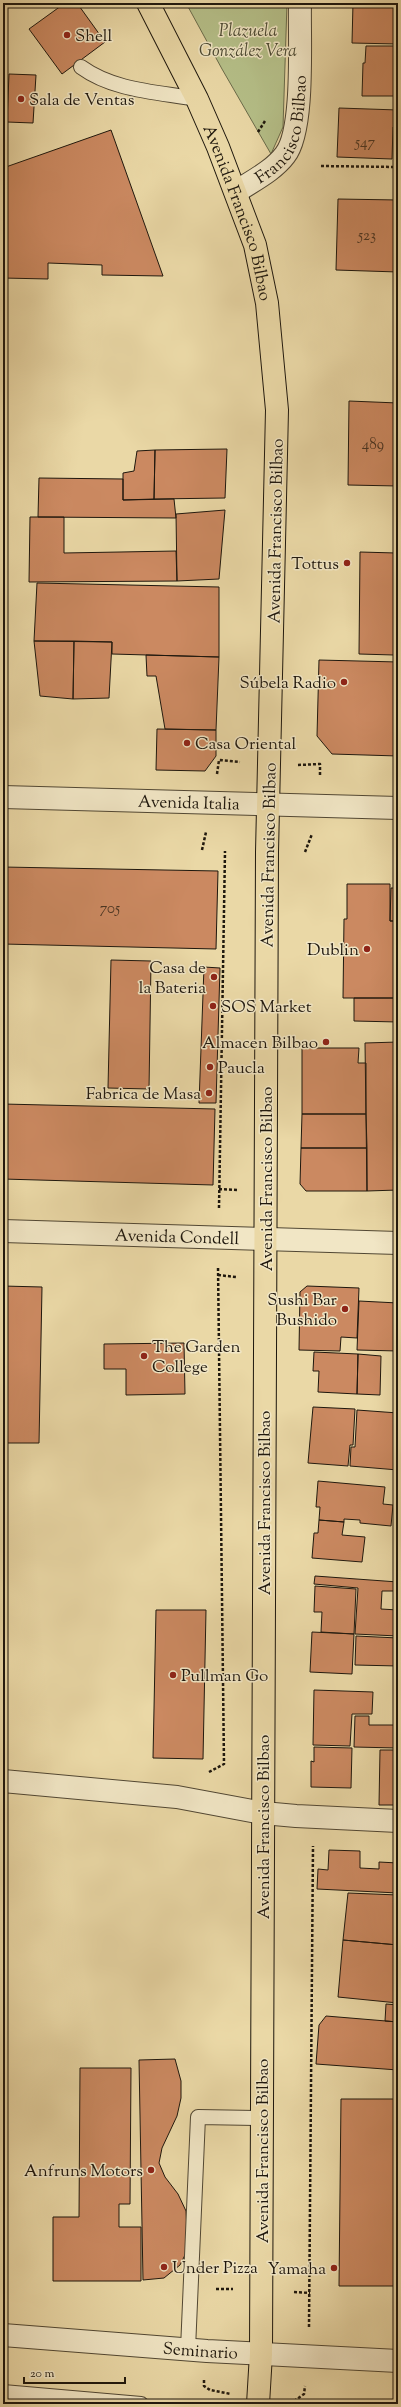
<svg xmlns="http://www.w3.org/2000/svg" width="401" height="2407" font-family="'Sorts Mill Goudy',serif">
<style>
.green{fill:#b5bf88;stroke:#6a6b4a}
.building{fill:#cb8961;stroke:#1e170d}
.lines{fill:none;stroke-linecap:round;stroke-linejoin:round}
.service-casing{stroke:#514733;stroke-width:16}
.minor-casing{stroke:#514733;stroke-width:24}
.tertiary-casing{stroke:#514733;stroke-width:24}
.primary-casing{stroke:#1e170d;stroke-width:24}
.path{stroke:#1e170d;stroke-width:2.5;stroke-dasharray:3 2;stroke-linecap:butt}
.service{stroke:#f1e6c5;stroke-width:14}
.minor{stroke:#f1e6c5;stroke-width:22}
.tertiary{stroke:#f1e6c5;stroke-width:22}
.primary{stroke:#ead8a6;stroke-width:22}
.poi-dot{fill:#8f2418;stroke:#f1e6c5;stroke-width:1.5}
.labels{text-anchor:middle;stroke-width:3;stroke-linejoin:round;paint-order:stroke}
.number-label{font-size:15px;fill:#493422}
.park-label{font-size:17px;font-style:italic;fill:#4b4932;stroke:#f1e6c5}
.poi-label{font-size:17px;fill:#1e170d;stroke:#f1e6c5;text-anchor:end}
.street-label{font-size:17px;fill:#1e170d;stroke:#f1e6c5}
</style>
<rect width="100%" height="100%" fill="#ead8a6"/>
<filter id="stains"><feTurbulence type="fractalNoise" baseFrequency=".005" numOctaves="4"/><feColorMatrix values="0 0 0 0 .2 0 0 0 0 .09 0 0 0 0 .02 0 0 0 .5 -.17"/></filter>
<radialGradient id="worn" r=".72"><stop offset=".6" stop-color="#630" stop-opacity="0"/><stop offset="1" stop-color="#630" stop-opacity=".3"/></radialGradient>
<path class="green" d="M186,3h101l-4,124 -12,27 -49,-85z"/>
<path class="building" d="M65,3h12l28,39 -43,32 -33,-45z
M353,3h45v41l-46,-1z
M366,46h29v15h3v35h-36l1,-33h2z
M9,74l27,1 -3,48 -26,-1z
M339,108l59,2v17h-5l-1,32 -55,-2z
M111,130l52,146 -61,-1v-10l-54,-2v16l-45,-1v-110z
M338,199l60,1v72l-62,-2z
M349,401l49,2v83l-50,-1z
M227,449l-2,49 -71,1 1,-49z
M155,450l-1,49 -31,1v-27l11,-2 3,-20z
M39,478l84,1v21l51,-1 2,19 -138,-1z
M225,510l-6,69 -42,2 -1,-67z
M30,517h34v36l112,-2 1,30 -148,1z
M360,552l36,1 -2,102 -35,-1z
M37,583l182,4v70l-107,-3v-12l-78,-1z
M34,641h40l-1,58 -33,-3z
M74,641l38,1 -3,56 -36,1z
M146,655l73,2 -3,73 -51,-1 -9,-53h-9z
M319,660l79,2v94l-66,-2 -15,-18z
M157,729l59,1v26l-11,15 -49,-1z
M3,867l215,4 -2,78 -213,-5z
M347,884h43v37h5l-1,77h-51l1,-79h3z
M391,888h7v134l-44,-1v-23h40l1,-77h-5z
M111,960l40,1 -2,128 -41,-1z
M204,967l16,1 -4,135h-17z
M398,1042v148l-31,1 -2,-148z
M302,1048h57l-1,15h8v51h-64z
M3,1104l212,5 -2,76 -210,-6z
M302,1114h64l1,34h-66z
M301,1148h66v43h-61l-6,-7z
M3,1286l39,1 -3,156h-36z
M307,1286l52,2 -2,50 -16,-1 -1,14 -41,-1 1,-58z
M359,1301l39,2v48l-41,-1z
M184,1343l1,51 -59,1v-26h-22v-25z
M314,1352l44,2 -1,40 -39,-2 1,-21h-6z
M358,1354l23,2 -1,39 -23,-1z
M313,1407l42,2 -2,36h-3l-2,21 -40,-3z
M357,1410l41,3v57l-48,-4 1,-19h4z
M318,1481l67,6 -2,17 10,1 -2,21 -31,-3v-3l-16,-1v3l-25,-2 1,-13h-4z
M319,1520l25,2 -2,13 23,2 -3,25 -50,-4 2,-25h4z
M395,1541h3v39h-3l2,-16h-2z
M315,1576l83,6v9h-16l-1,18 17,1v26l-43,-2 3,-46 -44,-4z
M315,1586l41,3 -2,45 -33,-2 1,-20h-8z
M156,1610h50l-3,149 -50,-1z
M312,1632l42,2 -2,40 -42,-2z
M356,1636l42,2v28l-43,-1z
M314,1690l59,2 -1,22h-20l-2,32 -37,-1z
M355,1716h14v9h29v23l-44,-1z
M314,1747l38,1 -1,40 -40,-1v-26l3,1z
M380,1750h18v55h-19z
M329,1850l31,1v17l19,1v-7l19,1v30l-81,-4 1,-20 10,1z
M348,1893l50,2v50l-55,-5z
M343,1940l55,5v58l-60,-6z
M386,2004l12,1v17l-13,-1z
M326,2016l72,6v48l-82,-6 3,-39z
M175,2059l6,22v17l-4,18 -15,32 -3,15 6,14 13,17 8,17 2,38 -8,16 -16,13 -21,2 -4,-220z
M80,2068h51l-1,136h-11v23h22v54h-88v-64h26z
M341,2099h57v187h-59z"/>
<g class="lines">
<g class="service-casing">
<path id="service" d="M81,67c33,24 77,25 116,32
M188,2349l10,-232 64,1
M3,2392l138,12"/>
</g>
<g class="minor-casing">
<g id="minor">
<path id="s1" d="M236,192c16,-11 37,-21 49,-37 20,-25 14,-118 15,-152"/>
<path d="M3,1781l174,16 86,16 33,3 102,5"/>
</g>
</g>
<g class="tertiary-casing">
<g id="tertiary">
<path id="s2" d="M3,797l395,11"/>
<path id="s3" d="M3,1231l395,12"/>
<path id="s4" d="M3,2335l204,16 191,10"/>
</g>
</g>
<g class="primary-casing">
<g id="primary">
<path id="s5" d="M148,3l49,96 21,48 37,98 12,58 10,107 -10,442 -6,1502 -3,50"/>
</g>
</g>
<path class="path" d="M258,132l7,-11
M321,166l77,1
M298,765l22,-1v13
M217,774l2,-14 21,2
M202,850l4,-18
M305,852l7,-18
M219,1189l18,1
M219,1208l6,-357
M218,1275l18,2
M209,1772l15,-8 -6,-498
M216,2289h17
M294,2292l16,1
M309,2327l4,-481
M204,2380v6l6,4 21,4
M290,2404l14,-10 1,-8"/>
<use href="#service" class="service"/>
<use href="#minor" class="minor"/>
<use href="#tertiary" class="tertiary"/>
<use href="#primary" class="primary"/>
</g>
<g class="poi-dot">
<circle cx="67" cy="35" r="4"/>
<circle cx="21" cy="99" r="4"/>
<circle cx="347" cy="563" r="4"/>
<circle cx="344" cy="682" r="4"/>
<circle cx="187" cy="743" r="4"/>
<circle cx="367" cy="949" r="4"/>
<circle cx="214" cy="977" r="4"/>
<circle cx="213" cy="1006" r="4"/>
<circle cx="326" cy="1042" r="4"/>
<circle cx="210" cy="1067" r="4"/>
<circle cx="209" cy="1093" r="4"/>
<circle cx="345" cy="1309" r="4"/>
<circle cx="144" cy="1356" r="4"/>
<circle cx="173" cy="1675" r="4"/>
<circle cx="151" cy="2170" r="4"/>
<circle cx="164" cy="2267" r="4"/>
<circle cx="334" cy="2268" r="4"/>
</g>
<g class="labels">
<g class="number-label">
<text x="365" y="147">547</text>
<text x="367" y="240">523</text>
<text x="373" y="449">489</text>
<text x="110" y="913">705</text>
</g>
<g class="park-label">
<text x="248" y="36">Plazuela<tspan x="248" dy="20">González Vera</tspan></text>
</g>
<g class="poi-label">
<text x="75" y="41" text-anchor="start">Shell</text>
<text x="29" y="105" text-anchor="start">Sala de Ventas</text>
<text x="339" y="569">Tottus</text>
<text x="336" y="688">Súbela Radio</text>
<text x="195" y="749" text-anchor="start">Casa Oriental</text>
<text x="359" y="955">Dublin</text>
<text x="206" y="973">Casa de<tspan x="206" dy="20">la Bateria</tspan></text>
<text x="221" y="1012" text-anchor="start">SOS Market</text>
<text x="318" y="1048">Almacen Bilbao</text>
<text x="218" y="1073" text-anchor="start">Paucla</text>
<text x="201" y="1099">Fabrica de Masa</text>
<text x="337" y="1305">Sushi Bar<tspan x="337" dy="20">Bushido</tspan></text>
<text x="152" y="1352" text-anchor="start">The Garden<tspan x="152" dy="20">College</tspan></text>
<text x="181" y="1681" text-anchor="start">Pullman Go</text>
<text x="143" y="2176">Anfruns Motors</text>
<text x="172" y="2273" text-anchor="start">Under Pizza</text>
<text x="326" y="2274">Yamaha</text>
</g>
<g class="street-label">
<text dy="6" stroke="none"><textPath href="#s1" startOffset="84">Francisco Bilbao</textPath></text>
<text dy="6" stroke="none"><textPath href="#s5" startOffset="229">Avenida Francisco Bilbao</textPath></text>
<text transform="translate(275 531) rotate(-89)" y="6">Avenida Francisco Bilbao</text>
<text dy="6" stroke="none"><textPath href="#s2" startOffset="186">Avenida Italia</textPath></text>
<text transform="translate(268 855) rotate(-89)" y="6">Avenida Francisco Bilbao</text>
<text transform="translate(266 1179) rotate(-90)" y="6">Avenida Francisco Bilbao</text>
<text dy="6" stroke="none"><textPath href="#s3" startOffset="174">Avenida Condell</textPath></text>
<text transform="translate(264 1503) rotate(-90)" y="6">Avenida Francisco Bilbao</text>
<text transform="translate(263 1827) rotate(-90)" y="6">Avenida Francisco Bilbao</text>
<text transform="translate(262 2151) rotate(-90)" y="6">Avenida Francisco Bilbao</text>
<text dy="6" stroke="none"><textPath href="#s4" startOffset="198">Seminario</textPath></text>
</g>
</g>
<rect width="401" height="2407" fill="none" stroke="#ead8a6" stroke-width="16"/>
<rect x="4" y="4" width="393" height="2399" fill="none" stroke="#1e170d" stroke-width="2"/>
<rect x="8" y="8" width="385" height="2391" fill="none" stroke="#1e170d"/>
<path d="M24 2377v6h101v-6" fill="none" stroke="#1e170d" stroke-width="2"/>
<text x="30" y="2377" font-size="12" fill="#1e170d" stroke="#f1e6c5" stroke-width="3" paint-order="stroke">20 m</text>
<rect width="100%" height="100%" filter="url(#stains)"/>
<rect width="100%" height="100%" fill="url(#worn)"/>
</svg>
